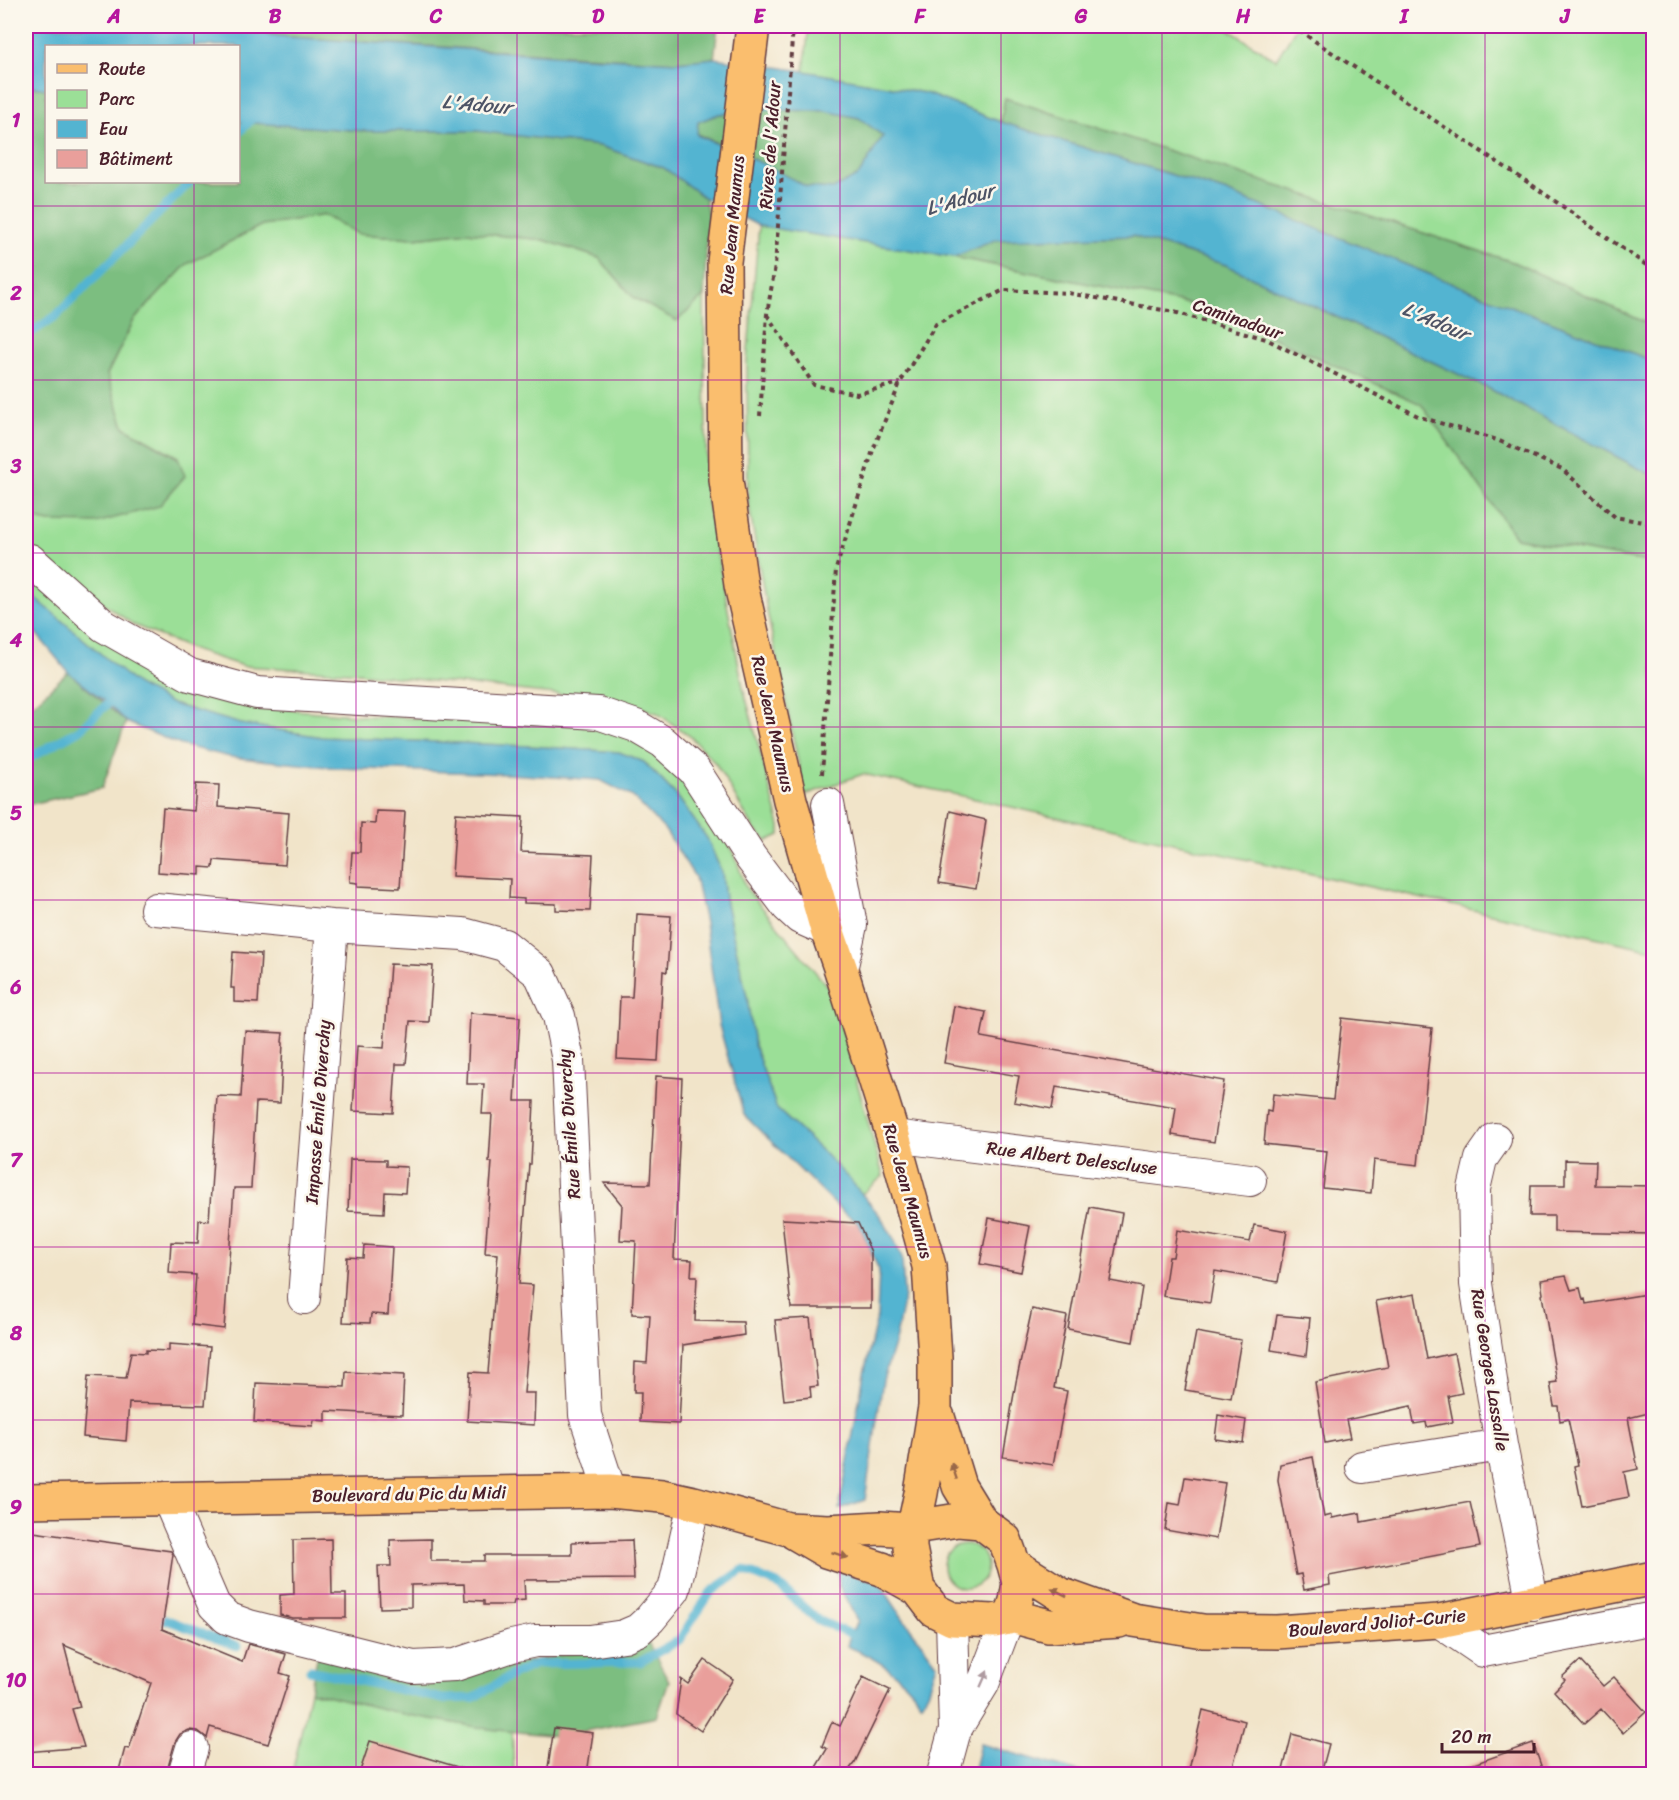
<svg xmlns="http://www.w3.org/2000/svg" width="1679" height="1800" font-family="Sriracha,sans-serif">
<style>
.green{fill:#9bdf97;stroke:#727f61;stroke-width:1.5}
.forest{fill:#7cbe80;stroke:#636e56;stroke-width:1.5}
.water{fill:#53b4d1;stroke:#4e6a7e;stroke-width:1.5;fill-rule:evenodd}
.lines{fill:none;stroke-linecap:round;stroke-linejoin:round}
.stream{stroke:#53b4d1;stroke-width:9}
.building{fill:#e99f9b}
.minor-casing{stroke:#633d43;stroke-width:34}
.major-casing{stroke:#633d43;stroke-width:36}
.path{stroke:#633d43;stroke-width:4;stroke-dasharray:4.5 4.5;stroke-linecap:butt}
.minor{stroke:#fff;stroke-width:32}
.major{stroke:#fabe6e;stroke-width:33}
.oneway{fill:#996749}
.oneway2{fill:#ae9aa0}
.grid{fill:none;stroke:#b5179e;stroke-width:1.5;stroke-opacity:0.55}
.labels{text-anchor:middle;stroke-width:5;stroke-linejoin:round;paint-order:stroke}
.street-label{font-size:18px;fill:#4a1f2b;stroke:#fbf7ec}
.water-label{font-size:20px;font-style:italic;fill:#4d5365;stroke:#fbf7ec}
.neatline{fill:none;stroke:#b5179e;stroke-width:2}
.grid-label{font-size:20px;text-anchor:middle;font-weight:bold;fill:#b5179e}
</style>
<rect width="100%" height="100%" fill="#fbf7ec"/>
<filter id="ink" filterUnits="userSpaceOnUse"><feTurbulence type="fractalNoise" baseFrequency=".0167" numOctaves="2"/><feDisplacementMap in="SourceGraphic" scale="12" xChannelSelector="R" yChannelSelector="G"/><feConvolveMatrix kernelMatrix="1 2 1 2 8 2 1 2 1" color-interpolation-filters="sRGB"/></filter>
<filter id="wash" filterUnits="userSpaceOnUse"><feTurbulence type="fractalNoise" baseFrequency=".008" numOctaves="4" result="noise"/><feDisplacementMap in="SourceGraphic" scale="24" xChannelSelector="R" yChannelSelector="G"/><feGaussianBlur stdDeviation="1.35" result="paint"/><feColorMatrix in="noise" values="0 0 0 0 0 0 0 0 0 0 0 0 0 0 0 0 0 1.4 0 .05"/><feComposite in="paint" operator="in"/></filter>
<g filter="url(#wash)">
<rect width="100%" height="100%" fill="#f1e4c9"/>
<path class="green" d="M826,26h397l53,34 21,-34h356v300l-140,-64 -508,-164 -4,24 -76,-29 -121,-22 4,-38z
M325,215l33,19 56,4 53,-6 77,8 55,18 35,40 43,22 27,-24 3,205 36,186 37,139v9l-13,6 -13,-12 -38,-65 -25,-27 -34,-24 -36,-12 -273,-29 -105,-6 -47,-15 -62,-26 -99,-70 -9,-3v-35l24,5 128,-65 -54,-30 -17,-52 27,-55 53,-56 75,-39z
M759,226l195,31 251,50 216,97 95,134 137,25v387l-790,-176 -58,21 -38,-184 -19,-111 -1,-138z
M26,577l233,130 106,9 215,9 39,10 26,12 27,22 35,36 27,48 12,35 86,104 51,184 -21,18 -40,-43 -45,-42 -23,-64 -7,-48 -22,-98 -3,-26 -15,-35 -30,-42 -33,-34 -25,-10 -91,-6 -206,-9 -81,-13 -69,-20 -36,-20 -110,-94z
M943 1566a22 22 0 1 1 44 0a22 22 0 1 1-44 0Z
M310,1691c67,16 133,33 202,40l2,43h-222z"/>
<path class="forest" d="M204,26h514l-4,32 -37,4 -389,-25z
M26,86l20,3v93h192l1,-60 127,9h112l122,15 64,22 41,30 3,18 -4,80 -27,25 -43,-23 -35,-40 -55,-18 -77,-8 -53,6 -56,-4 -33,-19 -63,10 -75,39 -53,56 -27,54 17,53 54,31 7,18 -26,30 -63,17 -46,-1 -24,-5z
M1005,98l508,164 140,64v35l-202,-78 -227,-92 -223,-69z
M772,110l53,1 34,7 24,18 -24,39 -26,14 -26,-2 -39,-21 -71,-32 1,-12 21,-8z
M1133,236l93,29 264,124 163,87v87l-137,-25 -95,-134 -216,-97 -251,-50 41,-17z
M68,672l58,50 -24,66 -76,17v-94z
M645,1637l24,44 -12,36 -99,19 -70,-7 -85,-15 -93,-23 8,-37 150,18 95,-17z"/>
<path class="water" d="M26,26h178l84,11 281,19 108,6 37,-4 90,13 121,22 76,29 223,69 227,92 202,78v115l-163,-87 -264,-124 -93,-29 -138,4 -41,17 -195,-31 -54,-28 -41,-30 -64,-22 -122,-15h-112l-127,-9 -1,-76h-192v43l-20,-3zM772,110l53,1 34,7 24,18 -24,39 -26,14 -26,-2 -39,-21 -71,-31 1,-13 21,-8z
M26,590l110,94 36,20 69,20 81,13 206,9 91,6 25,10 33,34 30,42 15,35 3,26 22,98 7,48 23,64 45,42 29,30 30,36 13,22 8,19 2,38 -8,42 -13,42 -18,120 -26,9 25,-135 13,-57 2,-47 -21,-47 -15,-11 -99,-97 -25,-90 -14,-102 -10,-46 -30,-47 -32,-33 -33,-17 -92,-6 -170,-6 -108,-11 -49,-12 -55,-23 -18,-18 -40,-32 -42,-51z
M838,1571l41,11 23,35 35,47 -8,26 -7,13c-20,-28 -44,-44 -75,-57l3,-12 8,-12 -19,-36z
M980,1744h1l105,30h-110l-3,-1z"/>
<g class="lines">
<path class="stream" d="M238,133l18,-18
M26,336l30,-20 134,-134
M26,760l53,-30 37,-34
M154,1615l83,31
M310,1670l133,29 30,-1 37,-22 26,-12 104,-2 39,-22 32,-48 32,-22 34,14 41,36 43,19"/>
</g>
<g id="blocks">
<path class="building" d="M196,784l23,1 -1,22 71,6 -4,52 -71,-5 -1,8 -13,-1v8l-42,-3 5,-64 31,3z
M376,811l29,1 -5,76 -42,-2v-3l-8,-1 2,-30h8l1,-29 14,1z
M950,811l36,9 -10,69 -37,-6z
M456,813l67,4 -2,35 72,3 -3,56 -34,-1v-6l-32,-1v-4l-15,-1 1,-19 -58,-3z
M637,914l34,2 -4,56 -4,-1 -5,90 -41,-2 3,-62h12z
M233,952l28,2 -3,49 -24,-1v-14h-3z
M390,964l43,2 -4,56 -19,-1 -4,43h-10l-3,49 -40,-2 4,-65 27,2z
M954,1006l32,6 -5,25 243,44 -10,61 -42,-7 4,-28 -120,-20 -4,22 -38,-7 5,-26 -75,-13z
M470,1013l50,4 -5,84h19l-3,63h-2l-10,120 14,1 -9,108h11l-1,32 -67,-4 3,-49 18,1 10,-119 -13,-1 7,-91h-3l3,-48h-10l2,-30h-17z
M1342,1018l90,10 -14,137 -44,-5 -3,33 -48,-5 4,-37 -63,-7 3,-33 4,1 2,-18 60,6z
M245,1031l38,2 -1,9 1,1 -3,60 -24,-1 -5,86h-17l-10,141 -32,-4 4,-50 -27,-2 2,-31 27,1 1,-23 10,1 8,-125 24,1z
M656,1076l26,2 -8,181 18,1 -1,16h6l-2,45 48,1 1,13 -61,10 -4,79 -39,-2 1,-30h-7l1,-30 12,1 3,-48 -18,-1 4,-73 -16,-1 2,-35 -18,-22 46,1z
M350,1159l36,1v6l21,1 -2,26 -20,-1 -1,21 -36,-2z
M1565,1160l31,1 -1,24 58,1v48l-99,-2v-16h-24l1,-31h34z
M1090,1207l32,6 -12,68 32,6 -9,55 -65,-13z
M989,1218l41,8 -9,46 -41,-8z
M782,1219l76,4 13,29v56h-80z
M1254,1225l33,6 -9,51 -63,-11 -5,32 -47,-7 6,-39h4l4,-27 73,12z
M364,1245l28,2 -4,68 -17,-1 -1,9 -27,-1 4,-65 16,1z
M1566,1276l5,14 9,-2 3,12 2,-1 1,5 67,-11v119l-25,6 10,51 -14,3 5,25 -47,9 -8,-40 4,-1 -10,-46 -8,2 -2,-15h-4l-4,-23 7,-1 -15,-87 1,-1 -2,-14z
M1415,1294l12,65 27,-6 8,40 -14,3 5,26 -26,5 -1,-5 -12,2 -3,-18 -65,14 4,18 -25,5 -10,-61 73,-15 -12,-66z
M1032,1309l35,7 -13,72 13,3 -14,74 -50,-8 13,-75z
M1277,1315l33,3 -4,38 -35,-6z
M810,1318l8,68 -8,1 1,10 -27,3 -9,-80z
M1196,1332l45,8 -10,58 -46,-8z
M169,1344l41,3 -5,58 -76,-2 -3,38 -43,-4 5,-61 38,2 5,-26 15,1v-3l23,1z
M346,1372l58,3 -2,40 -76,-4v10l-12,-1 -1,6 -59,-4 2,-39 89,4z
M1218,1415l28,5 -3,23 -28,-4z
M1313,1457l11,60 8,-2v3l28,-5 1,9 109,-20 10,45 -151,29 1,9 -26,5 -3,-16 -5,1 -18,-95 2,-16z
M1185,1477l40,6 -9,56 -51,-9 4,-27 11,2z
M26,1531l145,20 2,3 -11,75 80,33 6,-18 38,10 -6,19 10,3 -22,68 -58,-17 -3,11 -9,-7 -9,-1 -9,4 -5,8 -9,32h-48l7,-26 4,1 22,-66 -87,-38 16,62 -8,2 12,38 -58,5z
M331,1539l1,55h14v24h-54l-12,-3v-20l14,-1 -1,-54z
M431,1539v22h53v-6h88v-13l60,-2 2,39 -110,1 1,20 -11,1 -1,4h-29v-4l-19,-1 -1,-16 -53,1v22l-31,1 -2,-42h13l-1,-26z
M705,1660l28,19 -32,52 -25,-17 5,-35 7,5z
M1580,1661l23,25 11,-9 32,35 -23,21 -22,-24 -17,15 -30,-33 11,-11 -3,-3z
M863,1677l27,13 -35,72 -9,12h-34l15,-25 -5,-3 10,-24 8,4z
M1203,1710l42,11 -14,53h-43z
M554,1728l39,5 -6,41h-40z
M1292,1734l37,10 -8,30h-39z
M370,1741l91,27 -1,6h-101z
M1533,1743l11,31h-90v-3z"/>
</g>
</g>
<g filter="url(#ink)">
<use href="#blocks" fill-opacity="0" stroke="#633d43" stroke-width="1.5"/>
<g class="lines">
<g class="minor-casing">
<path id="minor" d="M26,560h4l74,66 86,49 67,18 341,20 38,13 27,16 31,28 57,88 37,49 12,11 27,12
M828,804l23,121 -10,45
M156,909l176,17 131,8 41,11 36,29 19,42 9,44 17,355 25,76
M893,1136l357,44
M1495,1139l-14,20 -7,30 2,95 25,161 32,159
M304,1298l28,-372
M1362,1467l139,-22
M168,1498l46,107 13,13 22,8 164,41 42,-2 57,-19 23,-5h55l34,-5 14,-6 12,-11 24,-29 20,-87
M952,1619l3,111
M1439,1621l44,30 171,-33
M184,1774l8,-26
M943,1774l12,-44 28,-46 25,-66"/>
</g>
<g class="major-casing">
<path id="major" d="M753,26l-29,236 2,218 15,105 49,215 37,130 14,40 52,166 36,130 6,91v50l-14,86 -7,34
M938,1417l21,69 22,36
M26,1501l584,-10 52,5 32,7 94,26 40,2 52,-3 30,2
M958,1520l23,2 24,18 9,25 5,18 -3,18 -5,15 -3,2 -14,3 -42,-2 -18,-9 -16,-21 -8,-41v-18l4,-3z
M795,1533l31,18 56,18 36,20
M1014,1565l46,29 73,26 70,11 74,1 162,-11 215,-43
M1011,1616l38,10 70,-5"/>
</g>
<path class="path" d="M1292,26l240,159 117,82 5,-1
M767,315l47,70 43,9 43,-11
M760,416l7,-102 8,-48 18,-240
M822,774l14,-205 37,-119 27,-67 36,-59 68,-34 64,3 106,19 92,27 154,78 77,23 65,29 53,48 39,7"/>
<use href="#minor" class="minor"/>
<use href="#major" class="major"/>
</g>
<defs><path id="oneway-solid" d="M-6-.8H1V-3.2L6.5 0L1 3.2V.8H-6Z" transform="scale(1.5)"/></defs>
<g class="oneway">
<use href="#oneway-solid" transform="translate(954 1471) rotate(-108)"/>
<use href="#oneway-solid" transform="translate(840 1555) rotate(18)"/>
<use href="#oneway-solid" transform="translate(1059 1592) rotate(-153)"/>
</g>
<use class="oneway2" href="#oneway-solid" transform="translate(984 1679) rotate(-66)"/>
</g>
<path class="grid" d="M194,26v20M356,26v1748M517,26v1748M678,26v1748M840,26v1748M1001,26v1748M1162,26v1748M1323,26v1748M1485,26v1748M194,182v1592M26,206h1628M26,380h1628M26,553h1628M26,727h1628M26,900h1628M26,1073h1628M26,1247h1628M26,1420h1628M26,1594h1628"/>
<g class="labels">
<g class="street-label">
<text transform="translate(770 145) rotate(-86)" y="6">Rives de l'Adour</text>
<text transform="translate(732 225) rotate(-85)" y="6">Rue Jean Maumus</text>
<text transform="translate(1238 319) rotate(19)" y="6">Caminadour</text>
<text transform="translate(773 724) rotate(77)" y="6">Rue Jean Maumus</text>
<text transform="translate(318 1112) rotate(-86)" y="6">Impasse Émile Diverchy</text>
<text transform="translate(569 1124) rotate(-94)" y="6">Rue Émile Diverchy</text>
<text transform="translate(1072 1158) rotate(7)" y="6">Rue Albert Delescluse</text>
<text transform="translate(908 1191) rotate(74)" y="6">Rue Jean Maumus</text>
<text transform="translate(1490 1370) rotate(81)" y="6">Rue Georges Lassalle</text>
<text transform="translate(409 1494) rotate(-1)" y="6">Boulevard du Pic du Midi</text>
<text transform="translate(1377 1623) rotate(-5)" y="6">Boulevard Joliot-Curie</text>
</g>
<g class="water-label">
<text transform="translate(477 104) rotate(5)" y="7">L'Adour</text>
<text transform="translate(960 199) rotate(-16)" y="7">L'Adour</text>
<text transform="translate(1436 321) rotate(23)" y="7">L'Adour</text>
</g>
</g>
<rect width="1679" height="1800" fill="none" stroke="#fbf7ec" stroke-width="66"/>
<rect x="45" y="45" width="195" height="138" fill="#fbf7ec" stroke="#b4a19f" stroke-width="1.5"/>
<rect x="57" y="64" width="30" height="9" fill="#fabe6e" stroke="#b4a19f" stroke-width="1.5"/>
<text x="99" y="75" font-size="18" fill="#4a1f2b">Route</text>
<rect x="57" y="90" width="30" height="18" fill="#9bdf97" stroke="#b4a19f" stroke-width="1.5"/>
<text x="99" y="105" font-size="18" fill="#4a1f2b">Parc</text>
<rect x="57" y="120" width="30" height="18" fill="#53b4d1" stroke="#b4a19f" stroke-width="1.5"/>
<text x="99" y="135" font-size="18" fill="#4a1f2b">Eau</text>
<rect x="57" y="150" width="30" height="18" fill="#e99f9b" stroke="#b4a19f" stroke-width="1.5"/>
<text x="99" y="165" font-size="18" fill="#4a1f2b">Bâtiment</text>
<path d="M1442 1743v9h92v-9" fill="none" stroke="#4a1f2b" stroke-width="3"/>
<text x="1451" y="1743" font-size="18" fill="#4a1f2b" stroke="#fbf7ec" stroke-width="4.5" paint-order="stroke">20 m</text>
<rect x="33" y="33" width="1613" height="1734" class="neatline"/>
<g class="grid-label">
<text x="114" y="23">A</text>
<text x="275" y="23">B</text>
<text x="436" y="23">C</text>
<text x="598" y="23">D</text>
<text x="759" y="23">E</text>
<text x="920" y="23">F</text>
<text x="1081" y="23">G</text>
<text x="1243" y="23">H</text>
<text x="1404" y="23">I</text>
<text x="1565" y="23">J</text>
<text x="16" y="127">1</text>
<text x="16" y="300">2</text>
<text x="16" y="473">3</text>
<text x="16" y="647">4</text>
<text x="16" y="820">5</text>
<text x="16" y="994">6</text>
<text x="16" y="1167">7</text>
<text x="16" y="1340">8</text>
<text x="16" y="1514">9</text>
<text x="16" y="1687">10</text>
</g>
</svg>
